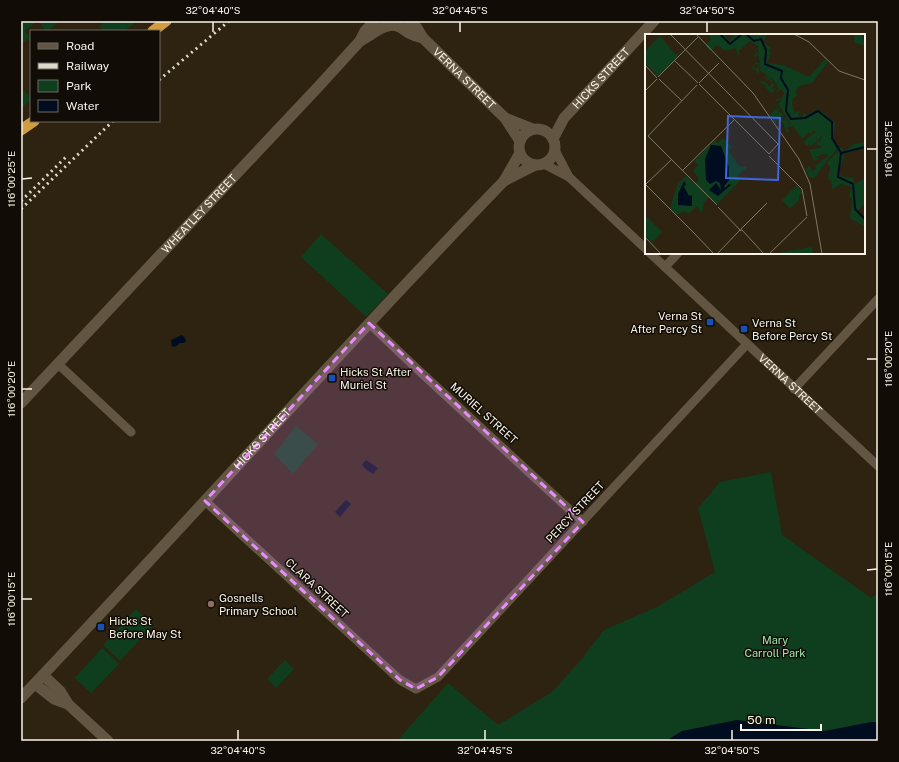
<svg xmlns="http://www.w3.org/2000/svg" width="899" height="762" font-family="'Public Sans',sans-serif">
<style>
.green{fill:#0f3e1e}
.water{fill:#000c1f}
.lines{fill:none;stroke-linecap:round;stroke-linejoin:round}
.minor{stroke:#625642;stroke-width:9}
.tertiary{stroke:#625642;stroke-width:11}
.trunk{stroke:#d19c3e;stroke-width:11}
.rail{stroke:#dfd8cb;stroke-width:3;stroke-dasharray:2 4;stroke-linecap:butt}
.marked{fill:#e98dfe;fill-opacity:0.2;stroke:#e98dfe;stroke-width:3;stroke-dasharray:8 5;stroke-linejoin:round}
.ticks{fill:none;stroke:#faf4e8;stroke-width:1.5}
.transit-dot{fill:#1a4fb4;stroke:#110d06;stroke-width:1.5}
.education-dot{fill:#8d6e63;stroke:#110d06;stroke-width:1.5}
.labels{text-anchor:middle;stroke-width:3;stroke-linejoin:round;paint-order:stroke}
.street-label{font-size:11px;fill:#faf4e8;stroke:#110d06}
.poi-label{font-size:11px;fill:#faf4e8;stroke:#110d06;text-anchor:start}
.park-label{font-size:11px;fill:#9ce5ab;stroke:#110d06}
.inset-river{fill:none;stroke:#000c1f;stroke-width:2}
.inset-road{fill:none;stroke:#7f7766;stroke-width:1}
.view{fill:#3e67da;fill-opacity:0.15;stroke:#3e67da;stroke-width:2}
.inset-edge{fill:none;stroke:#faf4e8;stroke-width:2}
.neatline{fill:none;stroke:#faf4e8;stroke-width:1.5}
.ticks-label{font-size:10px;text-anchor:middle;fill:#faf4e8}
</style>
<rect width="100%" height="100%" fill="#2d2310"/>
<path class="green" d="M21,21h16l-12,10 6,8v4l-3,-4 -7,5z
M38,21h22l-10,8 1,2h-5z
M106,21h32l-14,10h-24l2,-2 -3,-3z
M21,87l10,11v2l-10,8z
M321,234l67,60 -22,23 -65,-60z
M296,426l22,18 -25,30 -19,-20z
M771,472l11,63 89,63 7,-5v148h-481l51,-58 50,42 54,-33 28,-31 24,-31 53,-23 58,-35 -17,-64 22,-26z
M136,609l17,17 -33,35 -17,-16z
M102,648l17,16 -28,29 -16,-15z
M285,660l9,9 -18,19 -9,-9z"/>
<path class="water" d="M182,335l3,3 1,3 -2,2h-5l-1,2 -4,2 -2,-1 -1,-6z
M366,460l12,8 -5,6 -6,-4 -5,-5z
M346,500l5,4 -11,13 -5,-5z
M737,720l88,11 46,-9h7v19h-212l16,-10z"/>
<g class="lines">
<g class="minor">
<path d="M555,150l14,27"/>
<path d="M544,164l25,13 77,72"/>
<path id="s1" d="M650,253l228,213"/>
<path d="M665,267l13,-14"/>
<path d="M369,323l45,43 169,156"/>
<path d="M58,364l73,68"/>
<path d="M794,389l84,-90"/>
<path d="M205,501l195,179 16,9 22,-12 309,-333"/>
</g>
<g class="tertiary">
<path id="s2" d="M409,21l8,7 6,10 82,80 15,23"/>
<path d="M360,41c11,-5 25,-19 37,-15 5,1 9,6 14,8 3,2 8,3 12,4"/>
<path d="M505,118l28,11"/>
<circle cx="537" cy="147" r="18"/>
<path id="s3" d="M553,139l11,-21 90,-97"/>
<path d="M504,181l31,-16"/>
<path id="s4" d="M21,403l298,-317 41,-45 5,-10 10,-10"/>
<path d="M43,675l17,16 8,13 40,37"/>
<path d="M35,684l19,15 14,5"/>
<path id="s5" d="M21,698c163,-171 319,-348 483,-517l16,-28"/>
</g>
<path class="trunk" d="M153,31l13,-10
M21,130l13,-9"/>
<path class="rail" d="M159,80l70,-59
M21,201l46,-45
M21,209l92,-88"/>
</g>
<path class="marked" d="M369,323l214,199 -145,155 -22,12 -16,-9 -195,-179z"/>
<path class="ticks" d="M213,22v10M460,22v10M707,22v10M867,149h10M22,179l10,-1M867,359h10M22,389h10M867,570l10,-1M22,599h10M238,730v10M485,730v10M732,730v10"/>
<g class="transit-dot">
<rect x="706" y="318" width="8" height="8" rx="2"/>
<rect x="740" y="325" width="8" height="8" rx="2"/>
<rect x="328" y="374" width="8" height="8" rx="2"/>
<rect x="97" y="623" width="8" height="8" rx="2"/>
</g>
<circle class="education-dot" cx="211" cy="604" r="4"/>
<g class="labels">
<g class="street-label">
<text dy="4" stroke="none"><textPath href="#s3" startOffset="78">HICKS STREET</textPath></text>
<text dy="4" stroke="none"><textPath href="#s2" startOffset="80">VERNA STREET</textPath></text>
<text dy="4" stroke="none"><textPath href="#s4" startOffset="260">WHEATLEY STREET</textPath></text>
<text dy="4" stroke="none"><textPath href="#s1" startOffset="192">VERNA STREET</textPath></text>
<text transform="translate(484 413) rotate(42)" y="4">MURIEL STREET</text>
<text dy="4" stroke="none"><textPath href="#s5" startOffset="354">HICKS STREET</textPath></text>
<text transform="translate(575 512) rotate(-47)" y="4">PERCY STREET</text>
<text transform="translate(317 588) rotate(43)" y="4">CLARA STREET</text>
</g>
<g class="poi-label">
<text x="702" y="320" text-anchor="end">Verna St<tspan x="702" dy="13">After Percy St</tspan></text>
<text x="752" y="327">Verna St<tspan x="752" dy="13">Before Percy St</tspan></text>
<text x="340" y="376">Hicks St After<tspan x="340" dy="13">Muriel St</tspan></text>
<text x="219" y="602">Gosnells<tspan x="219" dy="13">Primary School</tspan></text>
<text x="109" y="625">Hicks St<tspan x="109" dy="13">Before May St</tspan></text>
</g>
<g class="park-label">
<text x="775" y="644">Mary<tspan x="775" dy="13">Carroll Park</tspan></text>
</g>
</g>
<g transform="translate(645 34)">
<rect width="220" height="220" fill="#2d2310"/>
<path d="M64,0h15l5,7 6,-7h32l-4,8 8,6 -2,3 2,2 -4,10 16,2 24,11h3l15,-17 3,3 -16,21 -13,3 -4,7 3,2 -5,4 -1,5 3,9 6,-3 -3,5 4,2 2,-4 3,2 9,-5 7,2 12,11 -2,16 5,8 -24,31h-4l-5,-9 5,-3 2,5 4,-2 -1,-3 13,-10 -3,-3v2l-2,-1 -9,4h6l-6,3 -5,-11 14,-3 -8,-3 -6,5 12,-9 1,-3 -2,-1v4l-1,-3v3l-3,-1 3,2 -2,1 -1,-3v3l-2,-1 2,2 -2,1 -1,-3v3l-2,-2 1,3 -3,1v-3l-2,3 -5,-6 2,1 13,-10h-4l-1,3 -4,-1 -6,6 -9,-13 5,-3 -6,3 -14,-22 4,-4 -7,1 3,-2 -3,-3 5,4 4,-7 -3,-4 -3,3 -2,-2h3l-1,-4 -10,-12 6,11 -2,3 3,1 -2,3 -3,1 -5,-7 1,-3 -2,2 -5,-5 10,4 -2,4 5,-4 -3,-5 -4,2 3,-3 -1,-3v3h-2l1,-3 -3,-3 -2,1v-5v2l-4,4 -1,-4 -4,-1 2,-4 1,5 4,-4 -1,5 3,-3 -2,-4 -2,1 -2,-2v2l-1,-2 3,-1 1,2 2,-2 -2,-8 -2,4 -3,-4 3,1v-4l3,3 -1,-8 -8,-5 -11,10v5l-4,-8 -9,3 -9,-6 -7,6 -5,-6 6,-5zM208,0h9l3,12 -10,-3zM15,2l14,17 5,2 -21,21 -13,-13v-12zM131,71l4,5h-3l7,5 -3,1 2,3 -2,2 4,-1 -1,-4 5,6 -2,2 3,-1 3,5 -4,-2 -3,2 4,2 -3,3 -4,-10 -5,-3 -3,3 -4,-7h3l-5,-1 6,-4 -3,-1 6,-1 -2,-3 -5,2zM78,104l9,9 -3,4 10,15 7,1v3l-4,1 -5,6 3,4 -23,23 -8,-7 -5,5 -2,12 -5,-8 -9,8 -4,-3 -7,4 -7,-7 7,-23 9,-9 8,8 5,-4 -6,-10 5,-5 -4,-4 21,-21 3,3zM220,108v7l-3,2 -5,-3 -2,3 -12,3 1,5 -5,10 2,7 12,2 2,6 10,-6v24l-7,9 7,6v10l-15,-9 2,-20 -3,-2 2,-9 -10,-3 -9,5 -1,-9 -3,-1 2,-12 -3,-4 14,-16 3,4 10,-7zM152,151l5,7 -3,3v5l-9,9 -8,-9zM0,181l17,17 -10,10 -7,-6zM167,213l1,7h-33l2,-2z" fill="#0f3e1e"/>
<path d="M66,111l10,1 8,21v13l-5,6 1,2 4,-4 2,1 -13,11 -9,-6 7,-7 5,7 -1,-7 -4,-2 -6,3 -4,-4 -1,-21zM39,147l2,3 -2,3 5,9 3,-1v11l-14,-1v-11z" fill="#000c1f"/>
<path class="inset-river" d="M75,0l10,10 12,-10M101,0l8,7 7,-2 5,11 -1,14 17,7 -1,7 7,12 -2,21 5,8 14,-1 13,-7 14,11v16l9,15 -3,24 15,7 2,25 10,10M196,119l24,-6"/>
<path class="inset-road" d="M25,0l108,110 -9,10M51,0l57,59 46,66 11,25 12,70M149,0l15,8 30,29 26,9M30,27l23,22M0,31l12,13M13,43l40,-40M14,45l23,22M54,49l20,-20M54,50l70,70M0,57l12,-12M3,102l69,69M3,102l49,-51M124,122l33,33 5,27M37,137l52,-51M0,150l49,49M0,151l26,-25M73,173l23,24v-2M96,195l26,-26M97,196l22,24M49,199l20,21M0,203l16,17M72,220l23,-24M124,220l38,-37"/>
<path class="view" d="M83,82l52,2 -2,62 -52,-2z"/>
<rect width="220" height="220" class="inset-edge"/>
</g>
<rect width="899" height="762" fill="none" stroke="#110d06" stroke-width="44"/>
<rect x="30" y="30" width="130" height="92" fill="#110d06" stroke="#6e6960"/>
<rect x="38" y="43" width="20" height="6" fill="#625642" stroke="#6e6960"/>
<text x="66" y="50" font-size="12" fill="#faf4e8">Road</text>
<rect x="38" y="63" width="20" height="6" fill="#dfd8cb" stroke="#6e6960"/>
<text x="66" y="70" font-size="12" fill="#faf4e8">Railway</text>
<rect x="38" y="80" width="20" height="12" fill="#0f3e1e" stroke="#6e6960"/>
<text x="66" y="90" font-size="12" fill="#faf4e8">Park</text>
<rect x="38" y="100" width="20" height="12" fill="#000c1f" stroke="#6e6960"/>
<text x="66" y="110" font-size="12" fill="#faf4e8">Water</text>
<path d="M741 724v6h80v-6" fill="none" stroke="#faf4e8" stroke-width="2"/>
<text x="747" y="724" font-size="12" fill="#faf4e8" stroke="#110d06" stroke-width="3" paint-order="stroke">50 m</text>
<rect x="22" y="22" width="855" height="718" class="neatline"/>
<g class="ticks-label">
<text x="213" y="14">32°04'40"S</text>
<text x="460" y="14">32°04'45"S</text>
<text x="707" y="14">32°04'50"S</text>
<text transform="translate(888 149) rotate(-90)" y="4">116°00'25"E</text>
<text transform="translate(11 179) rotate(-90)" y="4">116°00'25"E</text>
<text transform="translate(888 359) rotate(-90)" y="4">116°00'20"E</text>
<text transform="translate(11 389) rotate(-90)" y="4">116°00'20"E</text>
<text transform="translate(888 569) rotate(-90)" y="4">116°00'15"E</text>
<text transform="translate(11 599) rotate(-90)" y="4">116°00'15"E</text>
<text x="238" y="754">32°04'40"S</text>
<text x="485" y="754">32°04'45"S</text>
<text x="732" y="754">32°04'50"S</text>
</g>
</svg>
